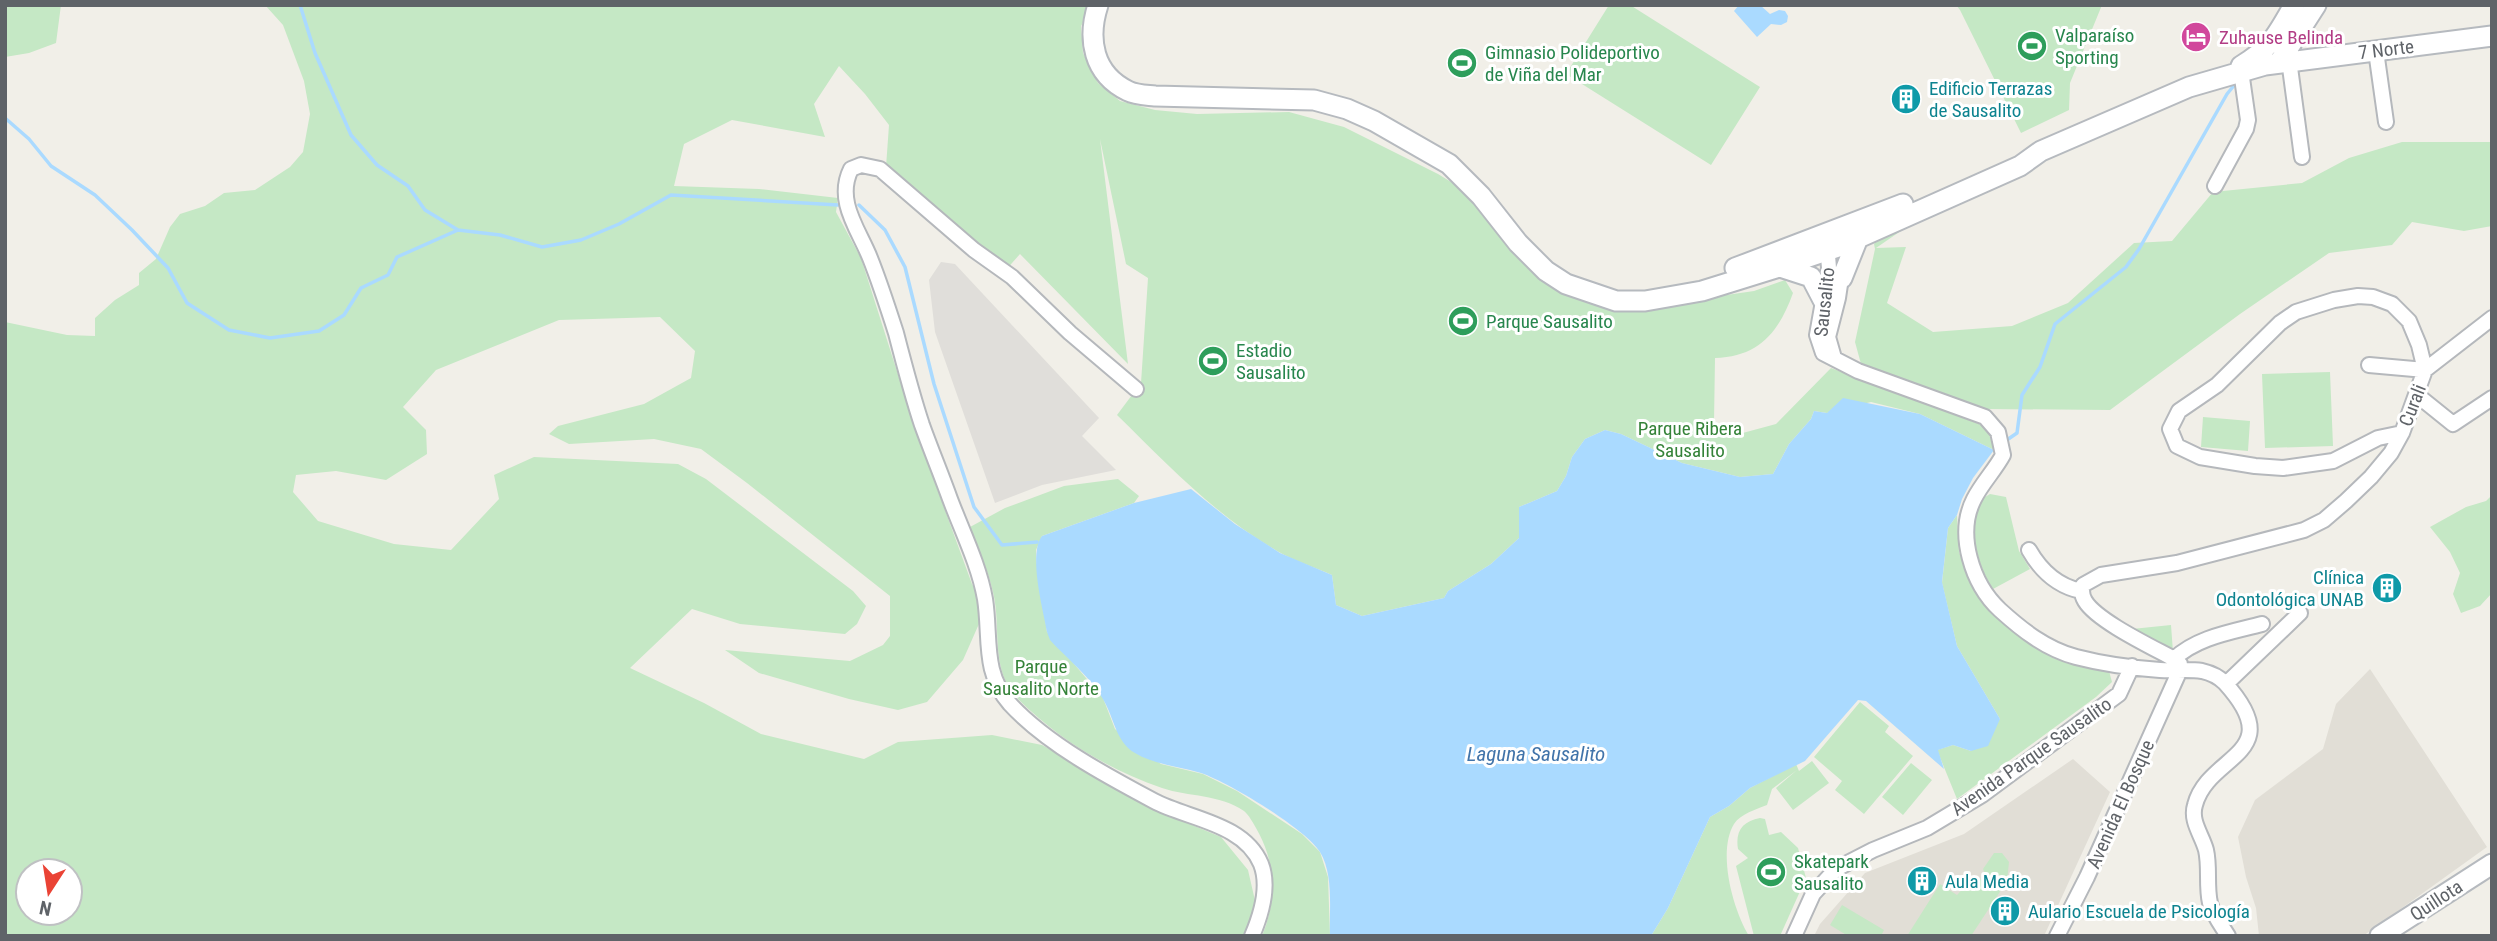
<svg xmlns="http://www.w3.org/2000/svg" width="2497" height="941" font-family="'Roboto Condensed',sans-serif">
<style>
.industrial{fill:#e0deda}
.education{fill:#e1ded6}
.green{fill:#c5e8c5;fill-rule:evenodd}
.water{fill:#aadaff}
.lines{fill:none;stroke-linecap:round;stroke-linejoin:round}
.stream{stroke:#aadaff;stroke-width:3.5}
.street-casing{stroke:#b5b8bc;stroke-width:18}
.secondary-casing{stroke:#b6babf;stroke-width:23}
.street{stroke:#fff;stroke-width:14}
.secondary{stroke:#fff;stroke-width:19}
.labels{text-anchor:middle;stroke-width:6;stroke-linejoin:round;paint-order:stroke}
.leisure-label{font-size:19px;fill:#27864d;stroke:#fff;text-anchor:start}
.hotel-label{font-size:19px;fill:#b23c85;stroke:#fff;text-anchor:start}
.street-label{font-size:19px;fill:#5f6368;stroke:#fff}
.culture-label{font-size:19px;fill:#0d838f;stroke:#fff;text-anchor:start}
.park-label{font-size:19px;fill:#348238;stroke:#fff}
.water-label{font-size:21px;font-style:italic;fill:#4174aa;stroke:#fff}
</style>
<rect width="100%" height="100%" fill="#f1efe8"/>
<path class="industrial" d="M941,262l14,2 144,154 -17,18 34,34 -74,15 -47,18 -60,-171 -6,-52z"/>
<path class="education" d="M2370,669l117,178 -124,89h-104l-3,-28 -10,-31 -8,-40 17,-37 68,-51 13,-45z
M2073,759l37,33 -66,144h-230l6,-12 45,-51 99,-39z"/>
<path class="green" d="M5,5h56l-5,38 -27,10 -24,4z
M265,5h828l-12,21 2,27 15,30 22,18 35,9 42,4 92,-2 55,15 94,47 31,19 45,62 39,33 35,14 35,8 131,-19 31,-11 8,13c-14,39 -34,64 -78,65l-1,64 25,12 37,-10 55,-56 156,59 7,23 -74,-36 -49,-12 -44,11 -13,-2 -3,8 -22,25 -16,30 -33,3 -58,-14 -61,-29 -16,-4 -20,9 -13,18 -6,19 -9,15 -38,16v31l-28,26 -43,27 -4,7 -82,18 -26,-11 -4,-30c-18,-8 -38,-14 -55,-24 -62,-36 -109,-86 -160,-136l24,-32 7,-105 -22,-14 -26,-125 28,225 -108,-110 -16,18 -118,-105 3,-42 -24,-31 -26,-28 -25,38 11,33 -93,-17 -48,24 -10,42 85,3 79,9 -2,14 25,46 54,170 57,156 14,24 -23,52 -36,42 -29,8 -49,-11 -90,-26 -34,-23 125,11 33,-16 7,-9v-40l-143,-113 -46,-34 -47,-10 -85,5 -20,-10 9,-8 86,-22 47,-26 4,-27 -35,-34 -101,3 -123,50 -33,37 23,23 1,24 -41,26 -50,-9 -40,4 -3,17 25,29 76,23 57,6 48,-51 -5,-24 40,-18 144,7 28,15 147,112 13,15 -9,18 -12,10 -105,-10 -48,-15 -62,59 74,35 57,31 103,25 34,-17 94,-7 50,10 138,75 41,17 27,33 11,48 -12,18h-1242v-614l62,13 28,1v-18l20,-18 24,-15v-12l17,-14 14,-32 10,-13 25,-8 19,-13 31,-3 35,-23 13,-15 7,-38 -6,-33 -21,-56zM28,871h42v42h-42z
M1609,5h21l130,82 -49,78 -145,-91z
M1956,5h146l-32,78 -1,27 -48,23 -61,-123z
M2402,142h90v84l-28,5 -52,-9 -20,23 -63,8 -89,61 -130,96 -123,-1 -126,-45 -6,-22 20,-93 -1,-5 5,-6 29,-12 -32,22 30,-1 -19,56 46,29 79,-6 56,-23 66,-60 38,-2 41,-49 89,-9 47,-25z
M2330,372l3,74 -68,2 -3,-74z
M2203,417l47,4 -2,30 -47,-4z
M1118,479l21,17 -5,7 -92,33 -6,14v8l11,74 56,66 12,31 46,35 42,10 34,17 65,43 18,18 8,25 2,59h-68c15,-36 14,-74 -6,-108 -3,-5 -7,-13 -12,-17 -25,-17 -55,-14 -82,-23 -53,-18 -104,-49 -144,-89 -29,-30 -16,-70 -25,-107 -5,-22 -15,-44 -23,-65l35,-19 59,-22z
M1990,494l16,3 13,54 11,18 -37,20c-18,-28 -22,-55 -16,-87z
M2492,495v98l-12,13 -19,7 -8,-19 7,-21 -10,-21 -20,-25 36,-20 20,-6z
M1957,515l2,37 16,38 41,44 37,24 56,13 3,11 -16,15 -139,102 -20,-49 16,-5 18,6 29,-32 -43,-73 -15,-63 6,-55z
M2171,625l2,27 -41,-23z
M1860,702l29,24 -4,6 28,24 -49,58 -29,-24 7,-9 -28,-24z
M1812,761l17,22 -36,27 -17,-22 21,-18 -25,19 -5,16c-10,4 -27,9 -33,19 -17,28 -1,86 15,112h-98l17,-28 42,-91 19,-11 21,-18 46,-24 3,7z
M1911,763l21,17 -29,35 -21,-18z
M1760,818l5,1 4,16 12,-3 17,16 8,30 -26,58h-26l-18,-70 12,-8 -10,-9c-3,-18 5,-28 22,-31z
M1994,853h8l7,9 -2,19 -36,55h-64l33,-52 17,11 12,-13h8l9,-6 -3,-7z
M1842,905l42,25 -3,6h-33l-18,-11z"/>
<path class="water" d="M1739,5h21l10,9 9,-4 6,1 3,5 -1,6 -6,3 -10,-1 -14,13 -23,-26z
M1843,398l77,16 74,36 -21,28 -11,21 -5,16 -9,13 -6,54 15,64 43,73 -12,27 -17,5 -18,-6 -15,5 6,19 -78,-68 -8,-1 -53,61 -55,27 -21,18 -19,11 -42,91 -17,28h-321c-1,-26 4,-61 -10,-84 -14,-23 -92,-70 -119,-79 -22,-7 -46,-8 -66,-20 -16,-9 -20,-28 -27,-44 -11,-27 -39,-48 -58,-69l-3,-8c-4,-23 -19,-78 -5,-96l92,-33 57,-14 44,35 45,29 52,22 4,30 26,11 82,-18 4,-7 43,-27 28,-26v-31l38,-16 9,-15 6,-19 13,-18 20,-9 16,4 61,29 58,14 33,-3 16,-30 22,-25 3,-8 13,2z"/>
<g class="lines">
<path class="stream" d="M300,5l15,48 36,82 26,30 31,21 17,24 33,20
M5,118l24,21 22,27 44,29 37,35 36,38 19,35 42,27 41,8 49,-7 25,-16 17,-27 27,-13 9,-18 61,-27 42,5 42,12 39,-7 38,-16 52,-29 167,10
M859,205l26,25 20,37 29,117 40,123 28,38 35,-3
M2004,442l13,-9 5,-38 18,-28 15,-43 71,-57 13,-18 88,-155 9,-11"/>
<g class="street-casing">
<path id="street" d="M2376,51l10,71
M2289,60l13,97
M2215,186l31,-57 2,-9 -7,-49
M1827,243l2,25 -12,67 6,18 35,18 127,46 13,15 5,23c-8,15 -21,28 -29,44 -18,35 -2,85 26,111 22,20 46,39 76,47 27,7 56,11 84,13 14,1 28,-1 42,1 9,2 17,6 23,12 65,72 -17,71 -30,122 -5,16 7,30 11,45 4,17 0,36 4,53 3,12 12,23 18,33
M1834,358l-6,-21 10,-39 4,-27
M2369,365l56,5 67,-52
M1136,389l-66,-56 -58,-56 -38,-27 -94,-81 -19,-4 -10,4c-16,32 8,61 19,89 10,25 18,50 26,75 8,31 16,62 26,92 9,25 19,49 28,74 12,32 29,66 35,100 6,38 -3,73 25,105 37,40 97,72 144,97 34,18 90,22 107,63 9,23 0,51 -9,72
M2417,395l36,29 39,-26
M2029,550c12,21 28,36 52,41
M2174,659c23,-22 58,-27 88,-35
M2180,670v-6l-6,-5c-22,-12 -77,-38 -89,-58 -3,-5 -4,-10 -2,-16l18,-10 76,-12 127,-33 20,-10 22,-19 25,-24 20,-24 11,-20 23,-63 -6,-25 -10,-24 -17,-17 -19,-7 -15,-1 -24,4 -38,12 -16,11 -63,62 -38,26 -9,18 7,17 23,11 55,9 28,2 50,-7 45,-23 24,-5
M2226,684l74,-71
M1794,936l19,-42 23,-25 37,-19 54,-22 55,-33 137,-101 13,-28
M2057,936l30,-59 93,-207"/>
</g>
<g class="secondary-casing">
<path id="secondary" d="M1098,5c-11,34 -5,69 30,86 8,4 18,4 27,5l159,4 33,9 27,12 75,43 32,32 37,47 28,28 20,13 50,17h29l57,-10 74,-23 62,-21 182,-81 21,-15 148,-64 76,-22 227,-29
M2280,61l36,-56
M2241,66c30,-18 36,-31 53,-61
M1780,267l31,10 12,23
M1735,268l168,-64
M1842,278l16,-40
M2380,936l112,-72"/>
</g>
<use href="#street" class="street"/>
<use href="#secondary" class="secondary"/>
</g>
<defs>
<g id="hotel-disc" transform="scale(1.575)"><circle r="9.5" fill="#d1479c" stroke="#fff"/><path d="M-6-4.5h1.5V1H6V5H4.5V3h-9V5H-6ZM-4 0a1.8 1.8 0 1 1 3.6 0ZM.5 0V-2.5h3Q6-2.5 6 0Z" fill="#fff"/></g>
<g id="stadium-disc" transform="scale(1.575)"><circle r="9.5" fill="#2e9e5b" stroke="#fff"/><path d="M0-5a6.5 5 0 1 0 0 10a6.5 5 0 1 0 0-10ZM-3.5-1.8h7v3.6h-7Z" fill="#fff"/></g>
<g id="building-disc" transform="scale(1.575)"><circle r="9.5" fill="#0f9aa8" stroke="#fff"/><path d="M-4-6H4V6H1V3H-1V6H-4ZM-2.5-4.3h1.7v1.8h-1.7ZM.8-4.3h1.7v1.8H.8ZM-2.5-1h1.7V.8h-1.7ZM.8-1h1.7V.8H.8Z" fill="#fff"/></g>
</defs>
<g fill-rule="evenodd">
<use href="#hotel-disc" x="2196" y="37"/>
<use href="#stadium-disc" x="2032" y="46"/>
<use href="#stadium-disc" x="1462" y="63"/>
<use href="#building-disc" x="1906" y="99"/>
<use href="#stadium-disc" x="1463" y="321"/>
<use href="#stadium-disc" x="1213" y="361"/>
<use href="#building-disc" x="2387" y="588"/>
<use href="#stadium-disc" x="1771" y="872"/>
<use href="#building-disc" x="1922" y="881"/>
<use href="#building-disc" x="2005" y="911"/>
</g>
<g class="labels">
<g class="leisure-label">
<text x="2055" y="42">Valparaíso<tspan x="2055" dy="22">Sporting</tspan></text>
<text x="1485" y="59">Gimnasio Polideportivo<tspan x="1485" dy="22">de Viña del Mar</tspan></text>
<text x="1486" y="328">Parque Sausalito</text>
<text x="1236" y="357">Estadio<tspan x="1236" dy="22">Sausalito</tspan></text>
<text x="1794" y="868">Skatepark<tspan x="1794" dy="22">Sausalito</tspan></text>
</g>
<g class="hotel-label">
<text x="2219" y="44">Zuhause Belinda</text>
</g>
<g class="street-label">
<text transform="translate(2386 49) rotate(-7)" y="7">7 Norte</text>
<text transform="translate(1824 302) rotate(-84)" y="7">Sausalito</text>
<text transform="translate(2412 405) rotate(-69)" y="7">Curali</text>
<text transform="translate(2031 756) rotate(-35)" y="7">Avenida Parque Sausalito</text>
<text transform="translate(2120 804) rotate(-66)" y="7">Avenida El Bosque</text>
<text transform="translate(2436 900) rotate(-33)" y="7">Quillota</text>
</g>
<g class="culture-label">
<text x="1929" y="95">Edificio Terrazas<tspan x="1929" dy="22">de Sausalito</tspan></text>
<text x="2364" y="584" text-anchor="end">Clínica<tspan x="2364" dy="22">Odontológica UNAB</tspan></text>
<text x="1945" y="888">Aula Media</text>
<text x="2028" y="918">Aulario Escuela de Psicología</text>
</g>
<g class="park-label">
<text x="1690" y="435">Parque Ribera<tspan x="1690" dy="22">Sausalito</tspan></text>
<text x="1041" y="673">Parque<tspan x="1041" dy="22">Sausalito Norte</tspan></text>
</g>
<g class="water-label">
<text x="1536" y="761">Laguna Sausalito</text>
</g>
</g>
<rect width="2497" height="941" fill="none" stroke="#5f6368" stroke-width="14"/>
<g transform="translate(49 892) rotate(192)"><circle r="33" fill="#ffffff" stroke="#bfc1c3" stroke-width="2"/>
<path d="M0-5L12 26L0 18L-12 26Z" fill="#ea4335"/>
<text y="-10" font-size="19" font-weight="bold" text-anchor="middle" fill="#5f6368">N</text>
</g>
</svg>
